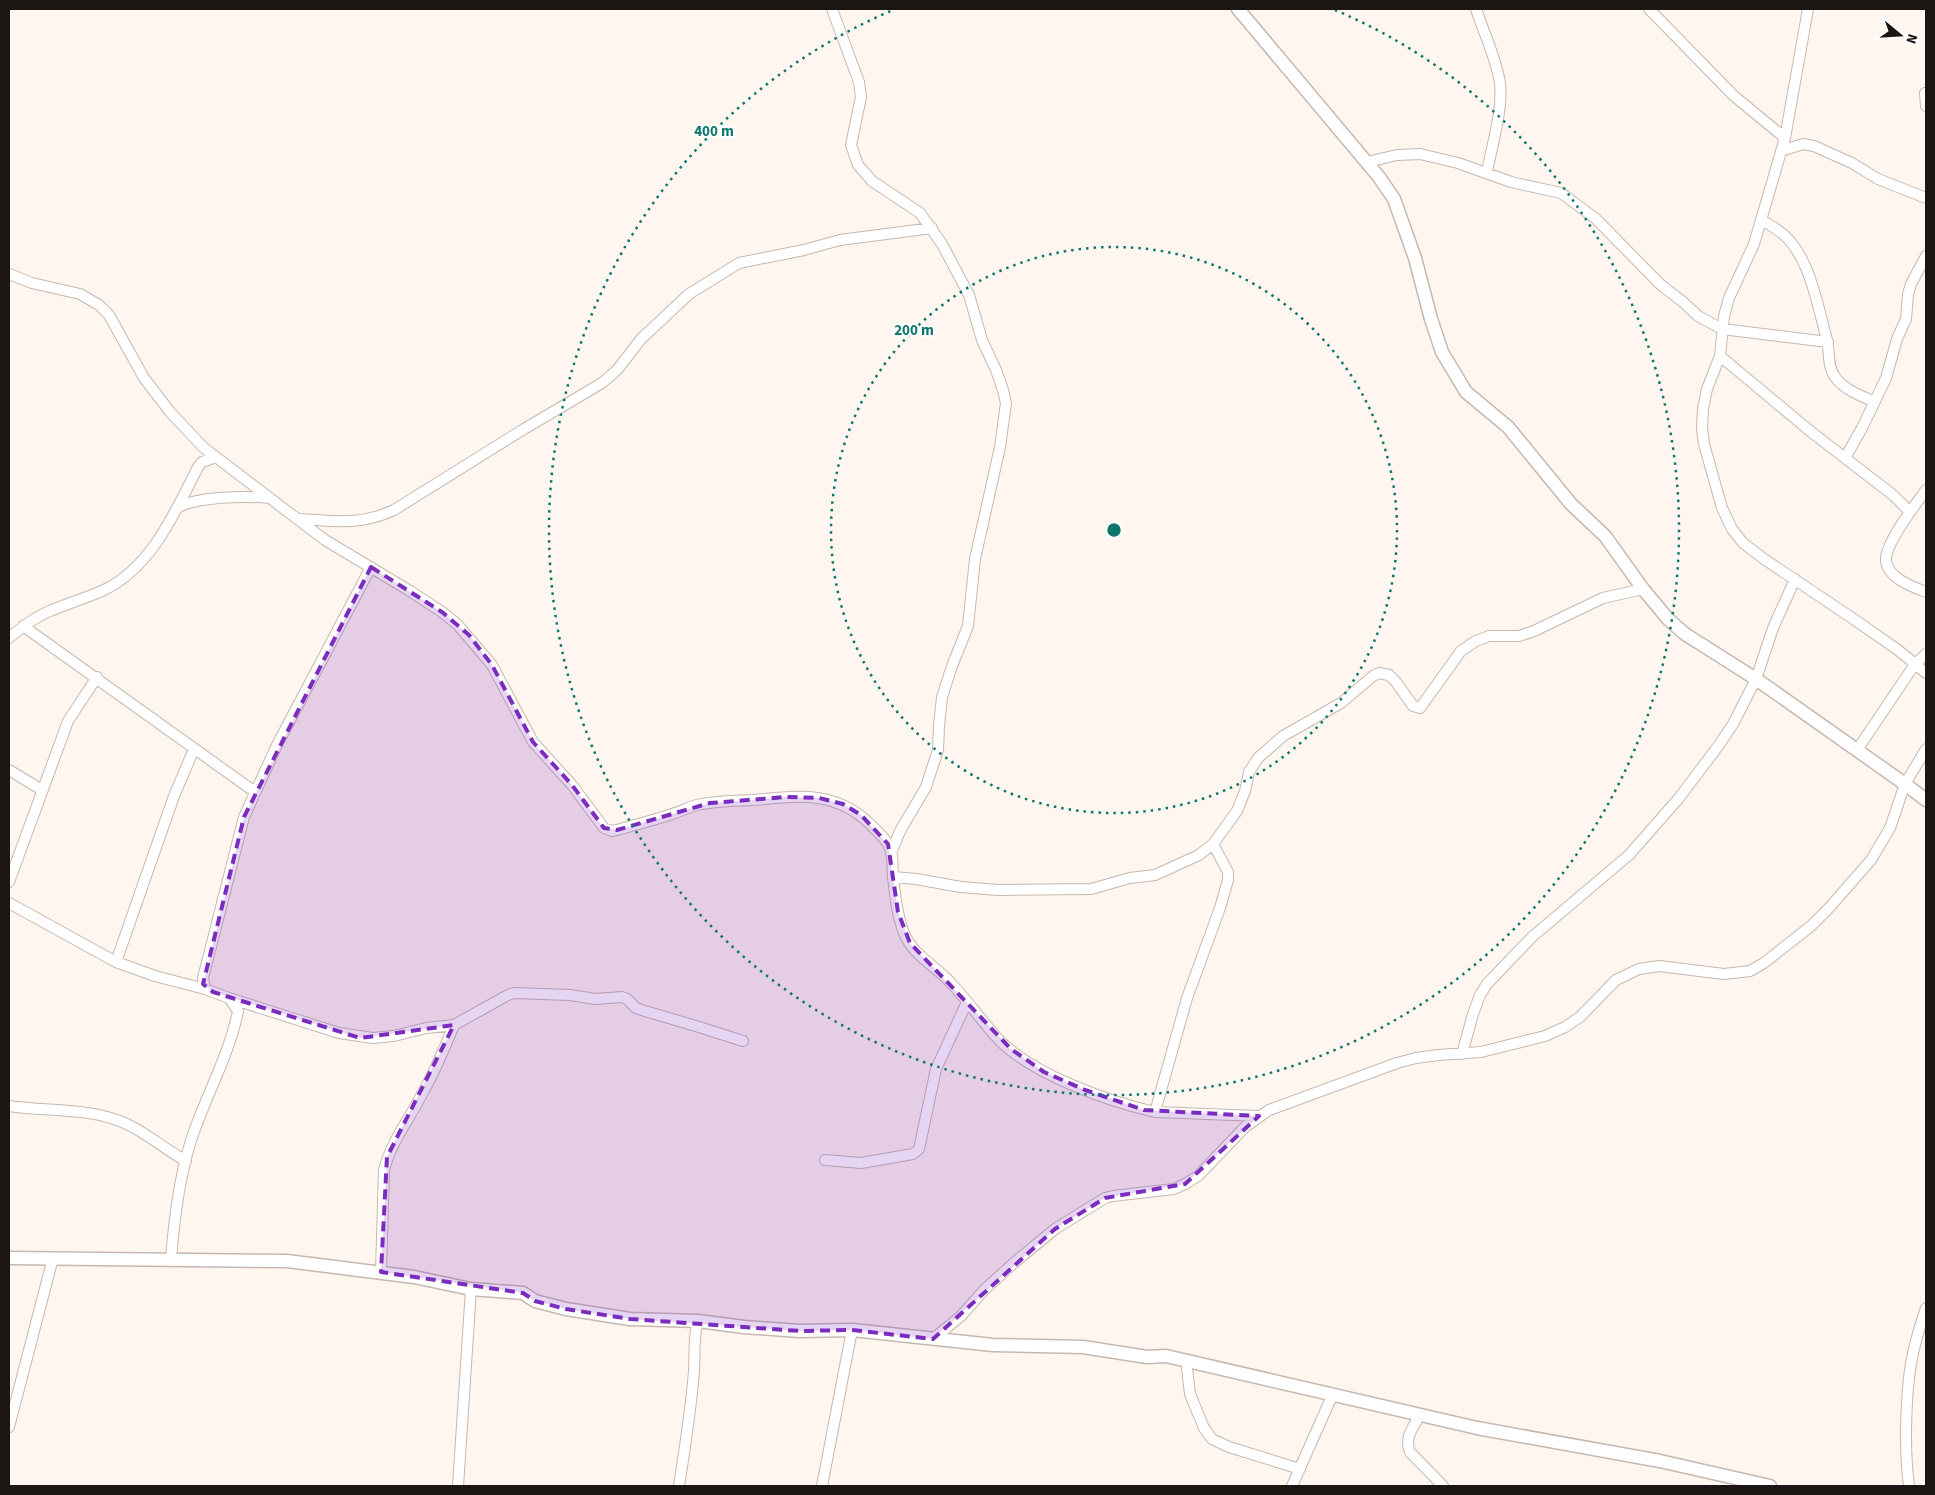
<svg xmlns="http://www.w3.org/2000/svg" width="1935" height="1495" font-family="'Source Sans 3',sans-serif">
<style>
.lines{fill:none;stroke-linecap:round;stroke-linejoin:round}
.minor-casing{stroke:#c6b8af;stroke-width:12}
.tertiary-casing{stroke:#c6b8af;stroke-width:15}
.minor{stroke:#fff;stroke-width:10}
.tertiary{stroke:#fff;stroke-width:12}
.marked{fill:#7b2cbf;fill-opacity:0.2;stroke:#7b2cbf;stroke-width:4;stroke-dasharray:10 6;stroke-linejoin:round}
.ring{fill:none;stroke:#0f766e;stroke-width:2.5;stroke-dasharray:2.5 5}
.centre{fill:#0f766e;stroke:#fff;stroke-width:2.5}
.ring-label{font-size:15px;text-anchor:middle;font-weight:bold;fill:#0f766e;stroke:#fff;stroke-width:4.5;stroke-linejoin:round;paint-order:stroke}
</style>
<rect width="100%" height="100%" fill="#fff6f0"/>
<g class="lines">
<g class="minor-casing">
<path id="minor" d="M832,9l27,73 2,15 -10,48 7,20 14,16 48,32 22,31 27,51 13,45 14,30 7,20 3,13 -6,44 -25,112 -7,67 -16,40 -10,31 -3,29 -1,24 -12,37 -26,44 -9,22
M1476,9c8,24 20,49 24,74 3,27 -8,62 -13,89
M1649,9l85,87 51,42
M1808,9l-23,129 -31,106 -25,54 -5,18 -4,40 -13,33 -4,20 -1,19 2,16 18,64 10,21 11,14 21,16 91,61 43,30 28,23
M1925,93l1,13
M1781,151l22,-7 11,2 38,17 26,16 48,19
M1367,162l30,-7 23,-1 38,9 53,19 50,11 34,25 66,67 22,17 15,14 24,13 106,13
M1761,220c8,4 16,9 23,15 26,23 34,72 43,105 3,12 0,26 8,37 8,12 26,19 38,24
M9,274l23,9 48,11 19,11 10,10 35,63 26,34 34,36 121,92 85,51 32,21 15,12 35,41 41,77 39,43 32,43 8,3 5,-1c18,-5 37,-10 55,-16 8,-2 16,-7 25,-9 18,-4 37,-4 56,-5 45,-4 82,-10 117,24 6,6 13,12 18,20 6,10 4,22 5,33 2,18 4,38 11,56 8,21 31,33 46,49 17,18 32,39 49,58 35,35 108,61 156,72l104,4
M1720,356l90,75 83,64 16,16
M1845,458l17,-30 24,-50 11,-39 9,-20 2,-25 3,-10 15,-28
M1926,490c-10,14 -41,53 -40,70 1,18 27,27 40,32
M177,508c19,-12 70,-12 93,-10
M299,519c37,2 60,7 95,-9l130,-81 78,-46 15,-13 24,-31 48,-45 50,-31 65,-13 36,-10 92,-12
M23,626l232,166
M9,638c13,-11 26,-21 41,-27 18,-8 37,-13 54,-21 48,-23 71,-78 94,-123l4,-5 14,-5
M1857,750l58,-86 11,-10
M9,770l33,20
M893,877l23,2 45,8 37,3 93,-1 39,-11 25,-3 44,-20 14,-11 24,-33 8,-20 4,-19 9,-14 25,-22 58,-33 32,-27 6,-3 10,2 7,7 17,24 7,2 41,-57 15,-10 13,-5h30l15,-5 69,-33 40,-9
M9,882l59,-161 29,-44
M9,903l107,59 39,14 50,13
M116,962l58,-166 20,-47
M229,998l110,35 34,5 21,-2 32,-8 28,-3 54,-30 6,-2 56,2 25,4 27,-2 5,2 9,9 9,3 54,16 44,14
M1462,1054l11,-40 7,-19 7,-11 45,-47 97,-82 50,-57 40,-53 14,-21 23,-45 17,-51 22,-49
M9,1106c39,6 81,1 118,18 21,10 39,26 59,37
M1155,1112l32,-114 33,-90 8,-28v-8l-15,-28
M825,1160l36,3 52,-9 6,-5 17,-80 31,-67
M171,1260c3,-42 9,-91 24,-131 14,-39 35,-77 43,-118l-9,-13 -24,-9 -2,-11 41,-161 33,-72 94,-178
M381,1272l3,-102c7,-27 23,-48 36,-72 13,-23 24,-48 34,-73
M933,1339l28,-23 24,-27 30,-27 40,-33 50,-31 8,-2 61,-7 11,-5 13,-8 47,-49 24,-17 128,-47 19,-5 22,-3 43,-3 64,-16 20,-9 15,-10 36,-37 23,-11 20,-3 65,8 26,-3 14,-8 47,-37 18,-18 42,-48 19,-32 15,-44 21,-35
M1186,1360l4,34 14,34 8,11 17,8 71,22
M1420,1415c-7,12 -16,23 -10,37l33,34
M9,1427l44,-169
M458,1486l13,-197
M679,1486c6,-38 12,-77 15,-115 1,-17 -1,-34 4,-50
M822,1486l30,-156
M1292,1486l40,-90
M1909,1486c-5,-37 -4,-104 6,-141 3,-13 7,-25 11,-37"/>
</g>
<g class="tertiary-casing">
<path id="tertiary" d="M1238,9l141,168 15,22 21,59 16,61 11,33 24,40 42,35 63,77 34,32 38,53 25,30 17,15 71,45 149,105 21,16
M9,1258l278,3 127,16 57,12 52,4 12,8 31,8 64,10 68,2 46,6 56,4 52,-1 141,15 90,2 64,10 19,-1 311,72 183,33 110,25"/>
</g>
<use href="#minor" class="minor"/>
<use href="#tertiary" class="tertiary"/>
</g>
<path class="marked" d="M371,567l71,45 27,23 23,30 41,77 39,43 32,43 13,2 93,-27 76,-6 33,1 24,6 18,11 27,29 10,68 12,31 101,106 33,23 41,18 59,20 115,6 -74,68 -80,14 -50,31 -122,110 -81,-9 -52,1 -170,-12 -64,-10 -31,-8 -12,-8 -142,-21 6,-115 67,-132 -94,13 -147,-46 -10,-8 41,-167z"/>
<g class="ring">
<circle cx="1114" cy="530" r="283"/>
<path d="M1335 10A565 565 0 1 1 893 10"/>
</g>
<circle cx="1114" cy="530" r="8" class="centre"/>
<g class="ring-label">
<text x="714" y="136">400 m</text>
<text x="914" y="335">200 m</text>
</g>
<rect width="1935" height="1495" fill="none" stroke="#1b1613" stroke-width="20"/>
<g transform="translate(1900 35) rotate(108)" stroke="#ffffff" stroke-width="4" paint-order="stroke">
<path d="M0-4L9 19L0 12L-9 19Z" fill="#1b1613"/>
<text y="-8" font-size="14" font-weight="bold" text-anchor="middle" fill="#1b1613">N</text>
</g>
</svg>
